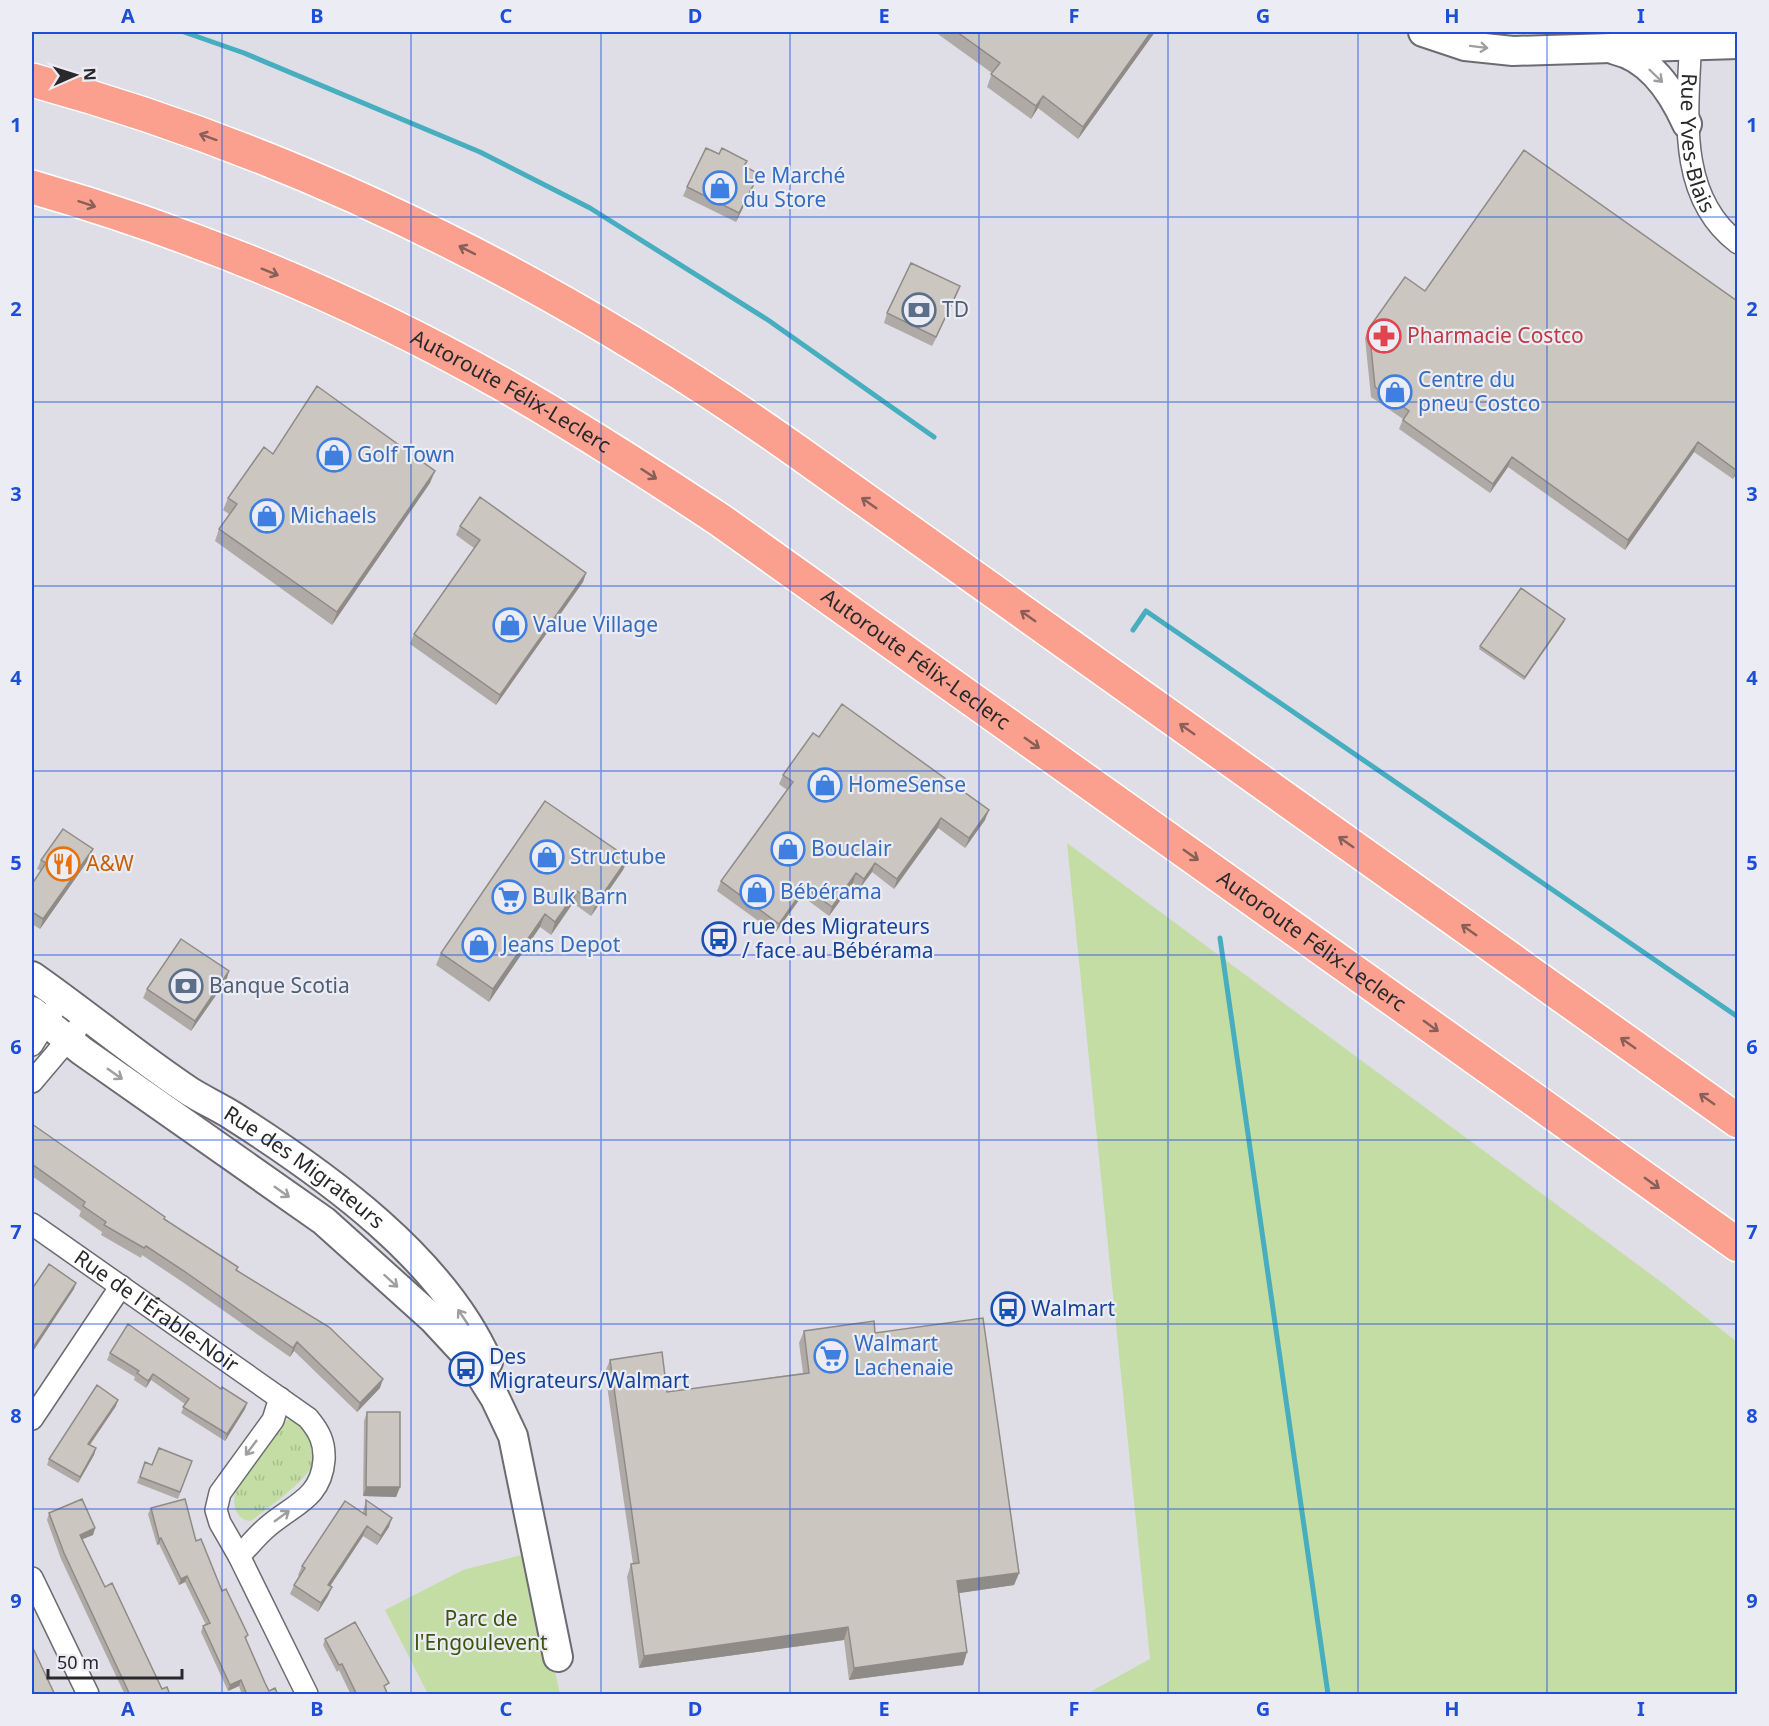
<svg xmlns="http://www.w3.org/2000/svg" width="1769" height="1726" font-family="'Noto Sans',sans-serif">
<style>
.grass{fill:url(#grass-tufts)}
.green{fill:#c3dda5}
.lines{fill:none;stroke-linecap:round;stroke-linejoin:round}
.stream{stroke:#46aebe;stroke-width:5}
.street-casing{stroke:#6b6b72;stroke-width:24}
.secondary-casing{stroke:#6b6b72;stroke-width:32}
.highway-casing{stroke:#fff;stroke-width:36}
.street{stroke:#fff;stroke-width:21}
.secondary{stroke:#fff;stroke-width:28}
.highway{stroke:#fba08f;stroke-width:33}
.wall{fill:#afaaa5}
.shaded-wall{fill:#8f8b86}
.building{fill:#ccc6c0;stroke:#8f8b86;stroke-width:1.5}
.oneway{stroke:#9f9fa0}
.oneway2{stroke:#885f59}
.grid{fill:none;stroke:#1d4ed8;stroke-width:1.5;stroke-opacity:0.55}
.labels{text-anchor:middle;stroke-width:4.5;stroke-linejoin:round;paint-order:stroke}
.street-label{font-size:21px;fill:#29292c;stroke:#ececf4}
.shop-label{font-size:21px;fill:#366cbe;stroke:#ececf4;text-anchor:start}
.service-label{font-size:21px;fill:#4e5e75;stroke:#ececf4;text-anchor:start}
.health-label{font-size:21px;fill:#be3a42;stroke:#ececf4;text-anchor:start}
.food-label{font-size:21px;fill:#c56008;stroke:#ececf4;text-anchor:start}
.transit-label{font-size:21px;fill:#164399;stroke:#ececf4;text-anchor:start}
.park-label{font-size:21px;fill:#3b550a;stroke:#ececf4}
.neatline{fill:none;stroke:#1d4ed8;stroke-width:2}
.grid-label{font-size:20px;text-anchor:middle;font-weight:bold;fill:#1d4ed8}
</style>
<defs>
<pattern id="grass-tufts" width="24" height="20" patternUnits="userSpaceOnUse" patternTransform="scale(1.5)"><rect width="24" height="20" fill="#c3dda5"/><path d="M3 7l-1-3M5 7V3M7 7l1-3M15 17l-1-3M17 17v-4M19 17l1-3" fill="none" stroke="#a8be8e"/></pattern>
</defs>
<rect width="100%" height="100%" fill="#dfdee6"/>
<path class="grass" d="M297,1417l11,7c3,12 7,25 5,38 -4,18 -47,47 -62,59 -14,0 -19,-15 -16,-28 3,-8 37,-61 44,-68 5,-4 11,-6 18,-8z"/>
<path class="green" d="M1067,843l597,441 73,58v352h-663l16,-2 60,-33z
M529,1553l31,141h-132l-43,-84 78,-40z"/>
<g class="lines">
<path class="stream" d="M184,32l60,21 236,99 110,56 178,112 166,117
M1133,630l13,-19 592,406
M1220,938l108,756"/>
<g class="street-casing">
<g id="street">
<path id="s1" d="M1691,32c-2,72 -18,162 47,211"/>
<path d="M32,1045l21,-34"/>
<path d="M32,1082l44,-52"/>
<path id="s2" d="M32,1224l276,194c11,13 17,24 16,42 -3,40 -33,45 -59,69 -9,8 -17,18 -26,27"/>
<path d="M280,1398l-7,22 -53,73 -4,17 4,13 19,33 68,138"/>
<path d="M32,1419l89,-133"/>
<path d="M32,1578l56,116"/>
</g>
</g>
<g class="secondary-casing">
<g id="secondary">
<path d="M1423,32l42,14 48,5 225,-7"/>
<path d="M1615,50c36,8 58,43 72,74"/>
<path id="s3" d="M32,976c53,37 103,79 157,115 14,9 30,16 44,25 94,60 209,142 255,246"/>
<path d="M32,1011l50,40 242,170 109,98 38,41 24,38 18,38 45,221"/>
</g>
</g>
<g class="highway-casing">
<g id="highway">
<path d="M32,80c276,76 533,207 766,372l940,669"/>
<path id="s4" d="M32,187c163,47 324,114 472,198 74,42 145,88 216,135l1018,725"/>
</g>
</g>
<use href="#street" class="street"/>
<use href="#secondary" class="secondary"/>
<use href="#highway" class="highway"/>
</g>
<path class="wall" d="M935,32h220l-77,107 -40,-31 -7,11 -44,-32 5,-14z
M1524,150l213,322 -4,7 -39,-27 -69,98 -117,-83 -18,26 -91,-64 4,-10 -32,-22 -6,-59 4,-10 56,-37z
M719,154l28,7 -2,6 14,7 -4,9 -19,39 -53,-26 4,-9z
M960,286l-4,10 -24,50 -48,-23 3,-10z
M273,454l157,29 -98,142 -117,-84 4,-12 10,-15 -6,-4 5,-12z
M460,526l126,47 -3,9 -87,123 -86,-61 4,-10 60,-86 -18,-13z
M1564,622l-40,58 -45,-31 1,-3z
M819,737l166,83 -20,28 -27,-20 -44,61 -22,-17 -12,16 -7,-5 -24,33 -27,-20 -27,37 -58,-42 4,-10 66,-91 -8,-6 4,-9z
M93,849l-4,10 -49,70 -8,-5v-40l9,-13 -4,-2 4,-9z
M628,858l-5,12 -32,46 -18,-13 -22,32 -11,-8 -51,75 -53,-37 5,-12z
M229,971l-3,10 -35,50 -48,-33 4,-9z
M32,1124l132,95 74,48 -1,3 143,118 -23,24 -63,-61 -4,6 -109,-76 -39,-26 -1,3 -40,-23 1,-3 -23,-16 2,-5 -49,-35z
M804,1331l71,2 144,240 -5,12 -55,8 8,59 -4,13 -114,15 -5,-40 -205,28 -12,-91 4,-13h2l-28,-192 5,-12 57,32 136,-19 -4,-30z
M110,1353l111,36 26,14 -2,6 -20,32 -44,-28 4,-9 -34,-24 -5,8 -12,-8 1,-3 -28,-17z
M116,1406l-26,39 6,3 -2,7 -16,28 -31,-18 2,-6z
M367,1412l33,75 -4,10 -33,-1 1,-75z
M192,1461l-14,38 -41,-16 8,-21 7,3z
M366,1500l23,27 -12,18 -14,-9 -33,50 2,1 -4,9 -10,16 -28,-18 4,-9 5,-9 -1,-1 4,-9 61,-54z
M151,1508l45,33 26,50 26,44 -2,4 19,44 4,8 9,4h-36l-3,-9 -11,5 -27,-59 2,-6 3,-1 -21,-43 -6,3 -20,-41 -2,1 -9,-31z
M49,1513l46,15 -2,7 -11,4 23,48 57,102 8,6h-45l-64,-136 -14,-39z
M325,1639l62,51h-1l2,5h-37l-12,-25 -2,2 -14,-27z"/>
<path class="shaded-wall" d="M1151,32h4l-77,107 5,-12z
M1043,96l-5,12 -7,11 5,-13z
M759,174l-4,9 -19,39 3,-9z
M960,286l-4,10 -24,50 4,-9z
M1698,442l-4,10 -69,98 3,-10z
M1512,457l-4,10 -18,26 3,-9z
M1737,468v4l-4,7 3,-9z
M435,471l-5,12 -98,142 5,-13z
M586,573l-3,9 -87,123 4,-10z
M1565,619l-1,3 -40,58 1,-3z
M989,810l-4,10 -20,28 4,-10z
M941,818l-3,10 -44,61 3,-10z
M93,849l-4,10 -49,70 3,-10z
M628,858l-5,12 -32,46 5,-12z
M875,863l-3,9 -12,16 4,-9z
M856,873l-3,10 -24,33 3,-9z
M805,887l-3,9 -27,37 4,-9z
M577,891l-4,12 -22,32 4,-13z
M545,914l-5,13 -51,75 4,-13z
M229,971l-3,10 -35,50 4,-10z
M76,1283l-2,6 -42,64v-4z
M297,1342l-3,9 -4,6 3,-9z
M153,1374l-2,6 -5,8 2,-7z
M383,1379l-3,9 -23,24 3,-9z
M118,1400l-2,6 -30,44 2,-6z
M247,1403l-2,6 -20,32 2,-7z
M96,1448l-2,7 -16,28 2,-6z
M366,1487h34l-4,10 -33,-1z
M392,1518l-3,9 -12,18 4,-9z
M367,1526l-4,10 -38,58 3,-9z
M95,1528l-2,7 -15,6 2,-6z
M161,1538l-2,6 -2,1 2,-6z
M1019,1573l-5,12 -61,9 4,-13z
M187,1576l-2,6 -6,3 2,-6z
M332,1587l-4,9 -10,16 3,-9z
M848,1627l-4,13 -205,28 5,-12z
M967,1652l-4,13 -114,15 5,-12z
M241,1680l-2,6 -11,5 2,-6z"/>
<path class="building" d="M957,32h194l-68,95 -40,-31 -7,10 -45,-32 9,-11z
M706,148l13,6 3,-6 25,13 -3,5 15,8 -20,39 -52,-26z
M1524,150l213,151v167l-1,2 -38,-28 -70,98 -116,-83 -19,27 -90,-64 6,-9 -34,-24 -6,-59 36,-51 20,14z
M911,263l49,23 -24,51 -49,-24z
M317,386l118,85 -98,141 -118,-83 18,-25 -9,-6 36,-51 9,7z
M480,497l106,76 -86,122 -86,-61 66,-94 -20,-14z
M1521,588l44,31 -40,58 -45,-31z
M842,704l147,106 -20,28 -28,-20 -44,61 -22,-16 -11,16 -8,-6 -24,34 -27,-20 -26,37 -58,-43 72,-99 -10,-7 30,-42 6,4z
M545,801l83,57 -32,46 -19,-13 -22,31 -10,-8 -52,75 -52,-36z
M63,829l30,20 -50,70 -11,-7v-28l14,-21 -5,-3z
M181,939l48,32 -34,50 -48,-32z
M32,1124l133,93 -1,2 74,48 -2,3 93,57 54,52 -23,24 -63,-61 -4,6 -109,-77 -38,-25 -2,2 -40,-23 2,-3 -23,-16 2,-4 -53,-38z
M49,1264l27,19 -44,66v-60z
M983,1318l36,255 -62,8 10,71 -113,16 -6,-41 -204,29 -13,-92 8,-1 -29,-203 52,-8 5,40 142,-19 -5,-42 70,-10 1,12z
M128,1324l93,65 1,-2 25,16 -20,31 -44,-27 6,-8 -36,-25 -5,7 -11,-8 2,-2 -29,-18z
M97,1385l21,15 -30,44 8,4 -16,29 -31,-18z
M367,1412h33v75h-34z
M159,1448l33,13 -12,31 -40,-15 5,-15 7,3z
M82,1499l13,29 -15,7 25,52 7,-4 50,106 5,-2 3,8h-40l-66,-142 -15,-40z
M185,1499l11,42 5,-2 21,52 4,-2 22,46 -3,2 20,46 4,8 6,-3 3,7h-31l-6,-15 -11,5 -27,-59 7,-3 -23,-47 -6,3 -20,-41 -2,1 -8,-31z
M366,1500l26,18 -11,18 -14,-10 -39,59 4,2 -11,16 -27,-18 11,-17 -3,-2 43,-65 21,14z
M355,1622l34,61 -5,3 4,9h-31l-15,-31 -3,1 -14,-26z
M32,1646l23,49h-23z"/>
<defs><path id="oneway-shaft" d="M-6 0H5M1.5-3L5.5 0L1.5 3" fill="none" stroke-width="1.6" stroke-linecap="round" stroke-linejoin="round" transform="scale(1.5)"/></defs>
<g class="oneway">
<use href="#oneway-shaft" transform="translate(1479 47) rotate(7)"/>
<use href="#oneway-shaft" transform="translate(1656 76) rotate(44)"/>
<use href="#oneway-shaft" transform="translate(115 1074) rotate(35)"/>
<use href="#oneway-shaft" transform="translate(282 1192) rotate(35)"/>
<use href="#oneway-shaft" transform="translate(391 1281) rotate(42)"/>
<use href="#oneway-shaft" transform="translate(463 1317) rotate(-124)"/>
<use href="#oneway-shaft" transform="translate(251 1448) rotate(127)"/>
<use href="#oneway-shaft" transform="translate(282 1516) rotate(-36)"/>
</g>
<g class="oneway2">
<use href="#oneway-shaft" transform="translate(208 137) rotate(-160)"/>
<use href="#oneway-shaft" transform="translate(87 204) rotate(18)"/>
<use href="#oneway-shaft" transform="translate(467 250) rotate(-153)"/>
<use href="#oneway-shaft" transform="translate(270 272) rotate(22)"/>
<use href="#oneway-shaft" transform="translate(649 474) rotate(33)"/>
<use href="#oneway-shaft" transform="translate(869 503) rotate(-145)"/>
<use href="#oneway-shaft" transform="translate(1028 616) rotate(-145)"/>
<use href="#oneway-shaft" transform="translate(1187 729) rotate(-145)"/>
<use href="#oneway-shaft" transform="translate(1032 743) rotate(35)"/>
<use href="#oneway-shaft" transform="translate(1346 842) rotate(-145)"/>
<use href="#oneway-shaft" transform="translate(1191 855) rotate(35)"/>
<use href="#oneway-shaft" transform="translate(1469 930) rotate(-145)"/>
<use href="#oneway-shaft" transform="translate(1431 1026) rotate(36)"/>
<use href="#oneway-shaft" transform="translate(1628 1043) rotate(-145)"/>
<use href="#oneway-shaft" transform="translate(1707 1099) rotate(-145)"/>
<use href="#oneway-shaft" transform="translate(1652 1183) rotate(36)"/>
</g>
<path class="grid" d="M222,32v1662M411,32v1662M601,32v1662M790,32v1662M979,32v1662M1168,32v1662M1358,32v1662M1547,32v1662M32,217h1706M32,402h1706M32,586h1706M32,771h1706M32,955h1706M32,1140h1706M32,1324h1706M32,1509h1706"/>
<defs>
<g id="shop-ring" transform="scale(1.725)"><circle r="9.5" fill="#ececf4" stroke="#3f7fe0" stroke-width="1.5"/><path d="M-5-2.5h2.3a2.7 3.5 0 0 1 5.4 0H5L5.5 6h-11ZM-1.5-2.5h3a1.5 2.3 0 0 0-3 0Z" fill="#3f7fe0"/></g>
<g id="bank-ring" transform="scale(1.725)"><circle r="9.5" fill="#ececf4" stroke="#5c6f8a" stroke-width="1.5"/><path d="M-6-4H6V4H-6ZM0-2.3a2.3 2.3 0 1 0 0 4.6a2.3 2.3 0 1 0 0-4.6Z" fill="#5c6f8a"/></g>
<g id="pharmacy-ring" transform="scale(1.725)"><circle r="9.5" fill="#ececf4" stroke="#e0444e" stroke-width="1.5"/><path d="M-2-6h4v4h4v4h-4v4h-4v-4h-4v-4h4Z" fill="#e0444e"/></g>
<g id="restaurant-ring" transform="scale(1.725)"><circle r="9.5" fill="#ececf4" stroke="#e8710a" stroke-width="1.5"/><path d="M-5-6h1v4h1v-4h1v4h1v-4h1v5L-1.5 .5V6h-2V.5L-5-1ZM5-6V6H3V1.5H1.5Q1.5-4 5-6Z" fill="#e8710a"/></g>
<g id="supermarket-ring" transform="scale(1.725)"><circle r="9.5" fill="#ececf4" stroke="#3f7fe0" stroke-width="1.5"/><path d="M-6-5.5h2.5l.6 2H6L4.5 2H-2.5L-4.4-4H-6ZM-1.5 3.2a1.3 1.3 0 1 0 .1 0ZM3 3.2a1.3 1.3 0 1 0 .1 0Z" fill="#3f7fe0"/></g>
<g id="bus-ring" transform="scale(1.725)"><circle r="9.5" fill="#ececf4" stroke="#1a4fb4" stroke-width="1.5"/><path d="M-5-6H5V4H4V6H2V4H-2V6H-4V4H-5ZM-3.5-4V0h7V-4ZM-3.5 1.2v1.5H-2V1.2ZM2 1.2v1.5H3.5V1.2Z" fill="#1a4fb4"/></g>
</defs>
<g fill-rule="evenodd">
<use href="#shop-ring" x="720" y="188"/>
<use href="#bank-ring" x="919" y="310"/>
<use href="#pharmacy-ring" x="1384" y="336"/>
<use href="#shop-ring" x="1395" y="392"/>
<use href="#shop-ring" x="334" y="455"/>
<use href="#shop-ring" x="267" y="516"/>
<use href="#shop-ring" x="510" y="625"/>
<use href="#shop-ring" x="825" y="785"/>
<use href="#shop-ring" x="788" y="849"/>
<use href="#shop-ring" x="547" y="857"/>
<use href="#restaurant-ring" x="63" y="864"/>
<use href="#shop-ring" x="757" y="892"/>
<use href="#supermarket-ring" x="509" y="897"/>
<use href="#bus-ring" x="719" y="939"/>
<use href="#shop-ring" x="479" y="945"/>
<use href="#bank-ring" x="186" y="986"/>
<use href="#bus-ring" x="1008" y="1309"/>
<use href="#supermarket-ring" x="831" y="1356"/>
<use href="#bus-ring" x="466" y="1369"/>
</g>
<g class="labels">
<g class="street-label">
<text dy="7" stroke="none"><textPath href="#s1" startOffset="112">Rue Yves-Blais</textPath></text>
<text dy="7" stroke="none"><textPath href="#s4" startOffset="522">Autoroute Félix-Leclerc</textPath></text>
<text dy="7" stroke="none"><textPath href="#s4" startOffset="1008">Autoroute Félix-Leclerc</textPath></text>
<text dy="7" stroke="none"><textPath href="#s4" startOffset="1494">Autoroute Félix-Leclerc</textPath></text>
<text dy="7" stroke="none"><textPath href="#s3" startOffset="333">Rue des Migrateurs</textPath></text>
<text dy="7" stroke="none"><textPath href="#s2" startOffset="152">Rue de l'Érable-Noir</textPath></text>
</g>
<g class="shop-label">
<text x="743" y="183">Le Marché<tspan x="743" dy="24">du Store</tspan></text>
<text x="1418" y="387">Centre du<tspan x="1418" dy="24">pneu Costco</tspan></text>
<text x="357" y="462">Golf Town</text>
<text x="290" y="523">Michaels</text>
<text x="533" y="632">Value Village</text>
<text x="848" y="792">HomeSense</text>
<text x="811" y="856">Bouclair</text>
<text x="570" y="864">Structube</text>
<text x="780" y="899">Bébérama</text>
<text x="532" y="904">Bulk Barn</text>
<text x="502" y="952">Jeans Depot</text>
<text x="854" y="1351">Walmart<tspan x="854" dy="24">Lachenaie</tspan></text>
</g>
<g class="service-label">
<text x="942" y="317">TD</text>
<text x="209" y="993">Banque Scotia</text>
</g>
<g class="health-label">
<text x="1407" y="343">Pharmacie Costco</text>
</g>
<g class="food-label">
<text x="86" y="871">A&amp;W</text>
</g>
<g class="transit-label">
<text x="742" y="934">rue des Migrateurs<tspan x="742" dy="24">/ face au Bébérama</tspan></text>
<text x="1031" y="1316">Walmart</text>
<text x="489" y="1364">Des<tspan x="489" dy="24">Migrateurs/Walmart</tspan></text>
</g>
<g class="park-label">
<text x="481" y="1626">Parc de<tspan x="481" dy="24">l'Engoulevent</tspan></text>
</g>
</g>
<rect width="1769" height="1726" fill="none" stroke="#ececf4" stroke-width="66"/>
<g transform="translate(75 75) rotate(87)" stroke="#ececf4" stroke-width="4.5" paint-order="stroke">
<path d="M0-4.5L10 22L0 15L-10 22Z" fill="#29292c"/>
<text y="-9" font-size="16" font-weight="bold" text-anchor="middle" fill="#29292c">N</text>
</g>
<path d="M48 1669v9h134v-9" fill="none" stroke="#29292c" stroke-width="3"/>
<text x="57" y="1669" font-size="18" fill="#29292c" stroke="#ececf4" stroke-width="4.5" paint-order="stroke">50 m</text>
<rect x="33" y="33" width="1703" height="1660" class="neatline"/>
<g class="grid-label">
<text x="128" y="23">A</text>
<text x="317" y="23">B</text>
<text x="506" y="23">C</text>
<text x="695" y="23">D</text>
<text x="884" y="23">E</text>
<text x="1074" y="23">F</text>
<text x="1263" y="23">G</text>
<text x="1452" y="23">H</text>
<text x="1641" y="23">I</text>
<text x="16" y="132">1</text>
<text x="1752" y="132">1</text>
<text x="16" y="316">2</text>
<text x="1752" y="316">2</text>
<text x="16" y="501">3</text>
<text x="1752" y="501">3</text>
<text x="16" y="685">4</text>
<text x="1752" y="685">4</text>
<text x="16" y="870">5</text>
<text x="1752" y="870">5</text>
<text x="16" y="1054">6</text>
<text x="1752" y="1054">6</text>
<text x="16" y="1239">7</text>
<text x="1752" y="1239">7</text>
<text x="16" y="1423">8</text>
<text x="1752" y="1423">8</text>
<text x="16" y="1608">9</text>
<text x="1752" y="1608">9</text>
<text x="128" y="1716">A</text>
<text x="317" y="1716">B</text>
<text x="506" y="1716">C</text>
<text x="695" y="1716">D</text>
<text x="884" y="1716">E</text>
<text x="1074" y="1716">F</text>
<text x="1263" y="1716">G</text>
<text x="1452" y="1716">H</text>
<text x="1641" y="1716">I</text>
</g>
</svg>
